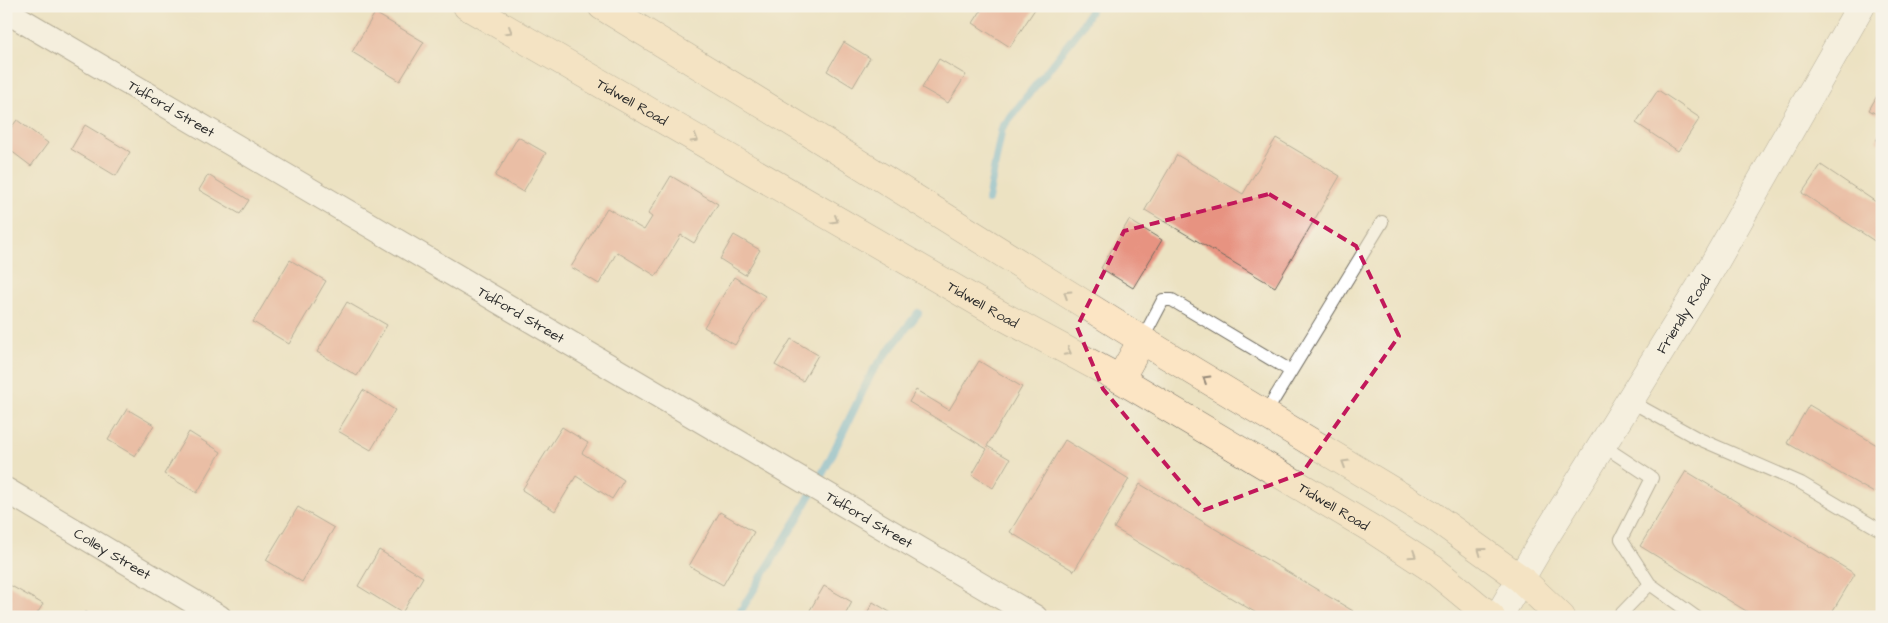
<svg xmlns="http://www.w3.org/2000/svg" width="1888" height="623" font-family="'Architects Daughter',sans-serif">
<style>
.lines{fill:none;stroke-linecap:round;stroke-linejoin:round}
.stream{stroke:#5db0d8;stroke-width:8}
.building{fill:#e79381}
.service-casing{stroke:#6f6b60;stroke-width:14}
.minor-casing{stroke:#6f6b60;stroke-width:26}
.tertiary-casing{stroke:#6f6b60;stroke-width:29}
.secondary-casing{stroke:#6f6b60;stroke-width:29}
.service{stroke:#fff;stroke-width:12}
.minor{stroke:#fff;stroke-width:24}
.tertiary{stroke:#fff;stroke-width:28}
.secondary{stroke:#fce5c4;stroke-width:28}
.oneway{stroke:#948878}
.marked{fill:none;stroke:#c2185b;stroke-width:4;stroke-dasharray:10 6;stroke-linejoin:round}
.labels{text-anchor:middle;stroke-width:4;stroke-linejoin:round;paint-order:stroke}
.street-label{font-size:14px;fill:#2b2b2b;stroke:#f7f3e8}
</style>
<rect width="100%" height="100%" fill="#f7f3e8"/>
<filter id="ink" filterUnits="userSpaceOnUse"><feTurbulence type="fractalNoise" baseFrequency=".02" numOctaves="2"/><feDisplacementMap in="SourceGraphic" scale="10" xChannelSelector="R" yChannelSelector="G"/><feConvolveMatrix kernelMatrix="1 2 1 2 8 2 1 2 1" color-interpolation-filters="sRGB"/></filter>
<filter id="wash" filterUnits="userSpaceOnUse"><feTurbulence type="fractalNoise" baseFrequency=".0096" numOctaves="4" result="noise"/><feDisplacementMap in="SourceGraphic" scale="20" xChannelSelector="R" yChannelSelector="G"/><feGaussianBlur stdDeviation="1.12" result="paint"/><feColorMatrix in="noise" values="0 0 0 0 0 0 0 0 0 0 0 0 0 0 0 0 0 1.4 0 .05"/><feComposite in="paint" operator="in"/></filter>
<g filter="url(#wash)">
<rect width="100%" height="100%" fill="#ece2c2"/>
<g class="lines">
<path class="stream" d="M988,200l14,-72 78,-99 13,-23
M737,617l62,-101 30,-55 43,-89 46,-59"/>
</g>
<g id="blocks">
<path class="building" d="M984,6h53l-27,41 -37,-24z
M375,13l49,29 -24,39 -48,-29z
M844,42l26,16 -17,29 -26,-16z
M939,59l27,16 -18,28 -26,-15z
M1882,87v30l-13,-7z
M1658,90l42,28 -22,33 -42,-28z
M17,120l31,23 -17,23 -25,-19v-13z
M85,125l45,27 -14,24 -45,-27z
M1882,130v14l-6,-3z
M518,137l28,16 -23,39 -28,-16z
M1276,138l64,38 -65,111 -130,-77 32,-55 66,39z
M1821,165l61,41v40l-80,-53z
M208,175l41,25 -9,14 -41,-24z
M671,176l47,28 -24,39 -13,-8 -25,41 -39,-24 -18,32 -28,-17 36,-59 37,22 8,-13 -4,-3z
M1129,220l33,20 -29,48 -32,-20z
M734,235l26,15 -15,25 -25,-16z
M290,260l36,21 -37,63 -36,-22z
M734,277l31,19 -30,49 -31,-18z
M347,302l40,23 -30,51 -40,-24z
M791,339l27,16 -15,26 -28,-16z
M979,361l43,26 -35,59 23,13 -17,29 -21,-13 15,-26 -78,-47 7,-12 33,20z
M363,390l32,20 -24,40 -33,-19z
M1809,405l73,43v32l-8,13 -87,-50z
M127,409l27,16 -19,31 -27,-16z
M562,427l26,16 -6,10 42,27 -12,19 -36,-23 -21,35 -33,-21z
M189,432l32,20 -24,41 -33,-19z
M1065,440l64,39 -55,92 -64,-39z
M1686,471l169,103 -26,43h-73l-116,-71z
M1140,484l213,127 -4,6h-86l-149,-89z
M298,507l36,21 -32,54 -36,-22z
M720,512l34,20 -31,53 -34,-19z
M379,550l44,27 -21,36 -44,-27z
M6,583l37,21 -8,13h-29z
M824,586l28,16 -8,15h-38z
M873,602l25,15h-33z
M85,612l9,5h-12z"/>
</g>
</g>
<g filter="url(#ink)">
<use href="#blocks" fill-opacity="0" stroke="#6f6b60" stroke-width="1"/>
<g class="lines">
<g class="service-casing">
<path id="service" d="M1142,340l21,-40h9l119,71
M1630,401l67,37 104,45 81,48
M1265,414l117,-192
M1602,445l50,33 -31,61 29,45
M1618,617l32,-33 46,33"/>
</g>
<g class="minor-casing">
<g id="minor">
<path id="s1" d="M6,11l1029,606"/>
<path id="s2" d="M6,490l213,127"/>
</g>
</g>
<g class="tertiary-casing">
<g id="tertiary">
<path id="s3" d="M1498,617l46,-78 163,-263 154,-270"/>
</g>
</g>
<g class="secondary-casing">
<g id="secondary">
<path id="s4" d="M467,6l532,308 121,65 252,150 61,40 58,48"/>
<path d="M602,6l208,127 332,207 290,175 89,64 40,38"/>
<path d="M1120,379l22,-39"/>
</g>
</g>
<use href="#service" class="service"/>
<use href="#minor" class="minor"/>
<use href="#tertiary" class="tertiary"/>
<use href="#secondary" class="secondary"/>
</g>
<defs><path id="oneway-chevron" d="M-2-3.5L2.5 0L-2 3.5" fill="none" stroke-width="1.6" stroke-linecap="round" stroke-linejoin="round" transform="scale(1.25)"/></defs>
<g class="oneway">
<use href="#oneway-chevron" transform="translate(509 31) rotate(30)"/>
<use href="#oneway-chevron" transform="translate(695 139) rotate(30)"/>
<use href="#oneway-chevron" transform="translate(835 220) rotate(30)"/>
<use href="#oneway-chevron" transform="translate(1067 294) rotate(-148)"/>
<use href="#oneway-chevron" transform="translate(1068 352) rotate(28)"/>
<use href="#oneway-chevron" transform="translate(1206 379) rotate(-149)"/>
<use href="#oneway-chevron" transform="translate(1345 463) rotate(-149)"/>
<use href="#oneway-chevron" transform="translate(1481 551) rotate(-144)"/>
<use href="#oneway-chevron" transform="translate(1413 555) rotate(33)"/>
</g>
</g>
<path d="M0 0H1888V623H0ZM1269,194l87,52 43,90 -97,137 -98,37 -101,-121 -26,-62 47,-96z" fill="#ece2c2" fill-opacity=".55" fill-rule="evenodd"/>
<path class="marked" d="M1269,194l87,52 43,90 -97,137 -98,37 -101,-121 -26,-62 47,-96z"/>
<g class="labels">
<g class="street-label">
<text dy="5" stroke="none"><textPath href="#s4" startOffset="191">Tidwell Road</textPath></text>
<text dy="5" stroke="none"><textPath href="#s1" startOffset="192">Tidford Street</textPath></text>
<text dy="5" stroke="none"><textPath href="#s4" startOffset="596">Tidwell Road</textPath></text>
<text dy="5" stroke="none"><textPath href="#s1" startOffset="598">Tidford Street</textPath></text>
<text dy="5" stroke="none"><textPath href="#s3" startOffset="355">Friendly Road</textPath></text>
<text dy="5" stroke="none"><textPath href="#s4" startOffset="1001">Tidwell Road</textPath></text>
<text dy="5" stroke="none"><textPath href="#s1" startOffset="1002">Tidford Street</textPath></text>
<text dy="5" stroke="none"><textPath href="#s2" startOffset="124">Colley Street</textPath></text>
</g>
</g>
<rect width="1888" height="623" fill="none" stroke="#f7f3e8" stroke-width="25"/>
</svg>
